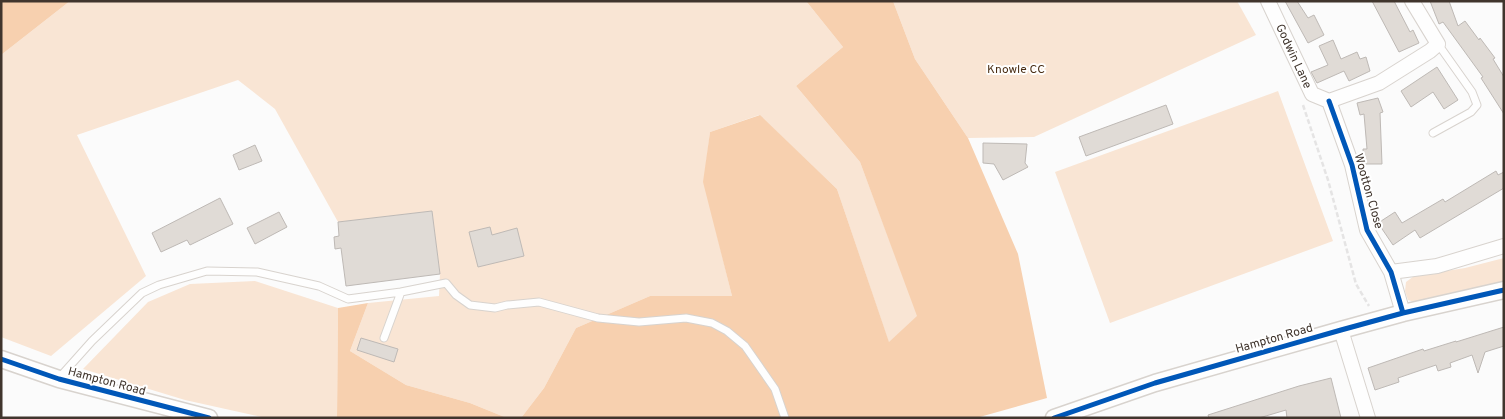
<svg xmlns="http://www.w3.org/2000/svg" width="1505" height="419" font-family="Overpass,sans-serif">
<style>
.green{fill:#f9e5d4}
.forest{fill:#f7d0af}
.building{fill:#e0dbd6;stroke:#beb9b5}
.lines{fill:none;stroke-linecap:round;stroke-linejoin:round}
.service-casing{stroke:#d8d3ce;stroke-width:9}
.minor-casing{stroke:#d8d3ce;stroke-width:16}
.tertiary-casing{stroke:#d8d3ce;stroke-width:19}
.path{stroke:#e5e4e4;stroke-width:2.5;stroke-dasharray:5 2.5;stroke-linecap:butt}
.service{stroke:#fefefe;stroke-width:7}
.minor{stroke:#fefefe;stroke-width:14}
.tertiary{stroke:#fefefe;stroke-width:16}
.cycleway-casing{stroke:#fff;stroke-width:8}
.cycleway{stroke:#0057b8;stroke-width:5}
.labels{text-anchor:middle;stroke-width:4;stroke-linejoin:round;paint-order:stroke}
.street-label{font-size:12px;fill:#40352d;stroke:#fff}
.park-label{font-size:12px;fill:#492d13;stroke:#fff}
</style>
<rect width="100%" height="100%" fill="#fbfbfb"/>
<path class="green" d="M70,1h736l37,46 -47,39 64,76 58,154 -29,27 -52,-154 -78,-74 -49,17 -6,50 28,114h-82l-74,32 -32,60 -23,30h-14l-37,-15 -64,-18 -56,-34 18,-48 71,-7 1,-22 -8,-63 -94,11 -63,-113 -37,-29 -161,55 69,141 -95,80 -50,-19v-282z
M893,1h344l19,34 -222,102 -66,1 -53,-79z
M1278,91l55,150 -223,82 -55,-151z
M1504,258v26l-84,20 -12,-4 -3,-9 1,-9 8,-6 51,-8z
M255,281l83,27 -1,110h-71l-81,-18 -102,-31 65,-67 42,-18z"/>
<path class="forest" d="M1,1h69l-69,54z
M806,1h87l22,58 53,79 50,116 29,144 -71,20h-455l23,-30 32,-60 74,-32h82l-29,-114 7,-50 50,-17 77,74 52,153 28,-26 -57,-154 -64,-76 47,-39z
M368,303l-18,48 56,34 64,18 37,15h-170l1,-110z"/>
<path class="building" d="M1285,1h12l11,17 6,-3 10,20 -16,8z
M1372,1h22l16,31 3,-2 6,13 -20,9z
M1430,1h19l9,25 7,-5 14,19 1,-2 15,20 -2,1 11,18v37l-23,-36 2,-1 -40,-55 -4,2z
M1333,40l8,19 16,-7 3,7 6,-2 4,14 -21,10 -5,-10 -27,12 -6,-11 17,-7 -9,-19z
M1437,67l21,33 -14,9 -11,-17 -22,15 -10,-16z
M1378,98l5,14 -3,1 2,51h-18l-1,-15h4l-3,-35 -4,1 -3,-12z
M1166,105l7,19 -87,32 -7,-19z
M983,143l44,1 -2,19 3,4 -25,13 -9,-16 -11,-1z
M255,145l7,16 -23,9 -6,-15z
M1496,171l2,4 6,-3v16l-84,50 -5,-8 -22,15 -15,-22 17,-11 7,11 41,-24 2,3z
M220,198l13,26 -43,21 -3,-5 -26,12 -9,-19z
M432,211l8,63 -94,12 -5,-38 -6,1 -1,-12 5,-1 -1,-14z
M279,212l8,15 -32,17 -8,-16z
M490,227l2,8 25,-7 7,28 -46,11 -9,-35z
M1504,327v19l-19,6 -7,21 -6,-18 -22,8 1,4 -13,4 -2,-6 -38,13 1,4 -24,8 -7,-22 55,-19 1,2 32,-10v1z
M361,338l37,11 -4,13 -37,-12z
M1331,378l10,40h-54l-1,-8 -27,8h-50l-1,-3 91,-29z"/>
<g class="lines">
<g class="service-casing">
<path id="service" d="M1433,133l38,-21 6,-7 -5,-13 -34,-48
M384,338l17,-46 45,-9 10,12 14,10 25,3 12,-3 32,-3 59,16 41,4 47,-4 26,5 15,8 18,15 30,43 10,29
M59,378l33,-37 50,-48 17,-8 48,-14 50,1 62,14 29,13 53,-7"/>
</g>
<g class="minor-casing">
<path id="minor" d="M1268,1l44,93 17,7
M1329,101l23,64 15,65 24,42 12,41
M1329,101l50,-18 51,-32 8,-7 -26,-43
M1391,272l46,-6 67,-20
M1341,330l27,88"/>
</g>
<g class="tertiary-casing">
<path id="tertiary" d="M1,359l58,20 150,39
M1054,418l101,-35 186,-53 62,-17 101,-23"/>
</g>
<path class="path" d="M1303,105l25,75 28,104 13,22"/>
<use href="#service" class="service"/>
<use href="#minor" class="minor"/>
<use href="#tertiary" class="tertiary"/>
<g class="cycleway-casing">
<path id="cycleway" d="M1329,101l23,64 15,65 24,42 12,41
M1,359l58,20 150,39
M1054,418l101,-35 186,-53 62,-17 101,-23"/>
</g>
<use href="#cycleway" class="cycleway"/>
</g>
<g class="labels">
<g class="street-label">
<text transform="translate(1294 56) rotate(65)" y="4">Godwin Lane</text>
<text transform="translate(1369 191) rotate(74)" y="4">Wootton Close</text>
<text transform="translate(1274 338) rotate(-16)" y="4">Hampton Road</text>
<text transform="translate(107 381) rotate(15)" y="4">Hampton Road</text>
</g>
<g class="park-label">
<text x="1016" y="73">Knowle CC</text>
</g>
</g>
<rect width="1505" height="419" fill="none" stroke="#40352d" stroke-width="5"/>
</svg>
